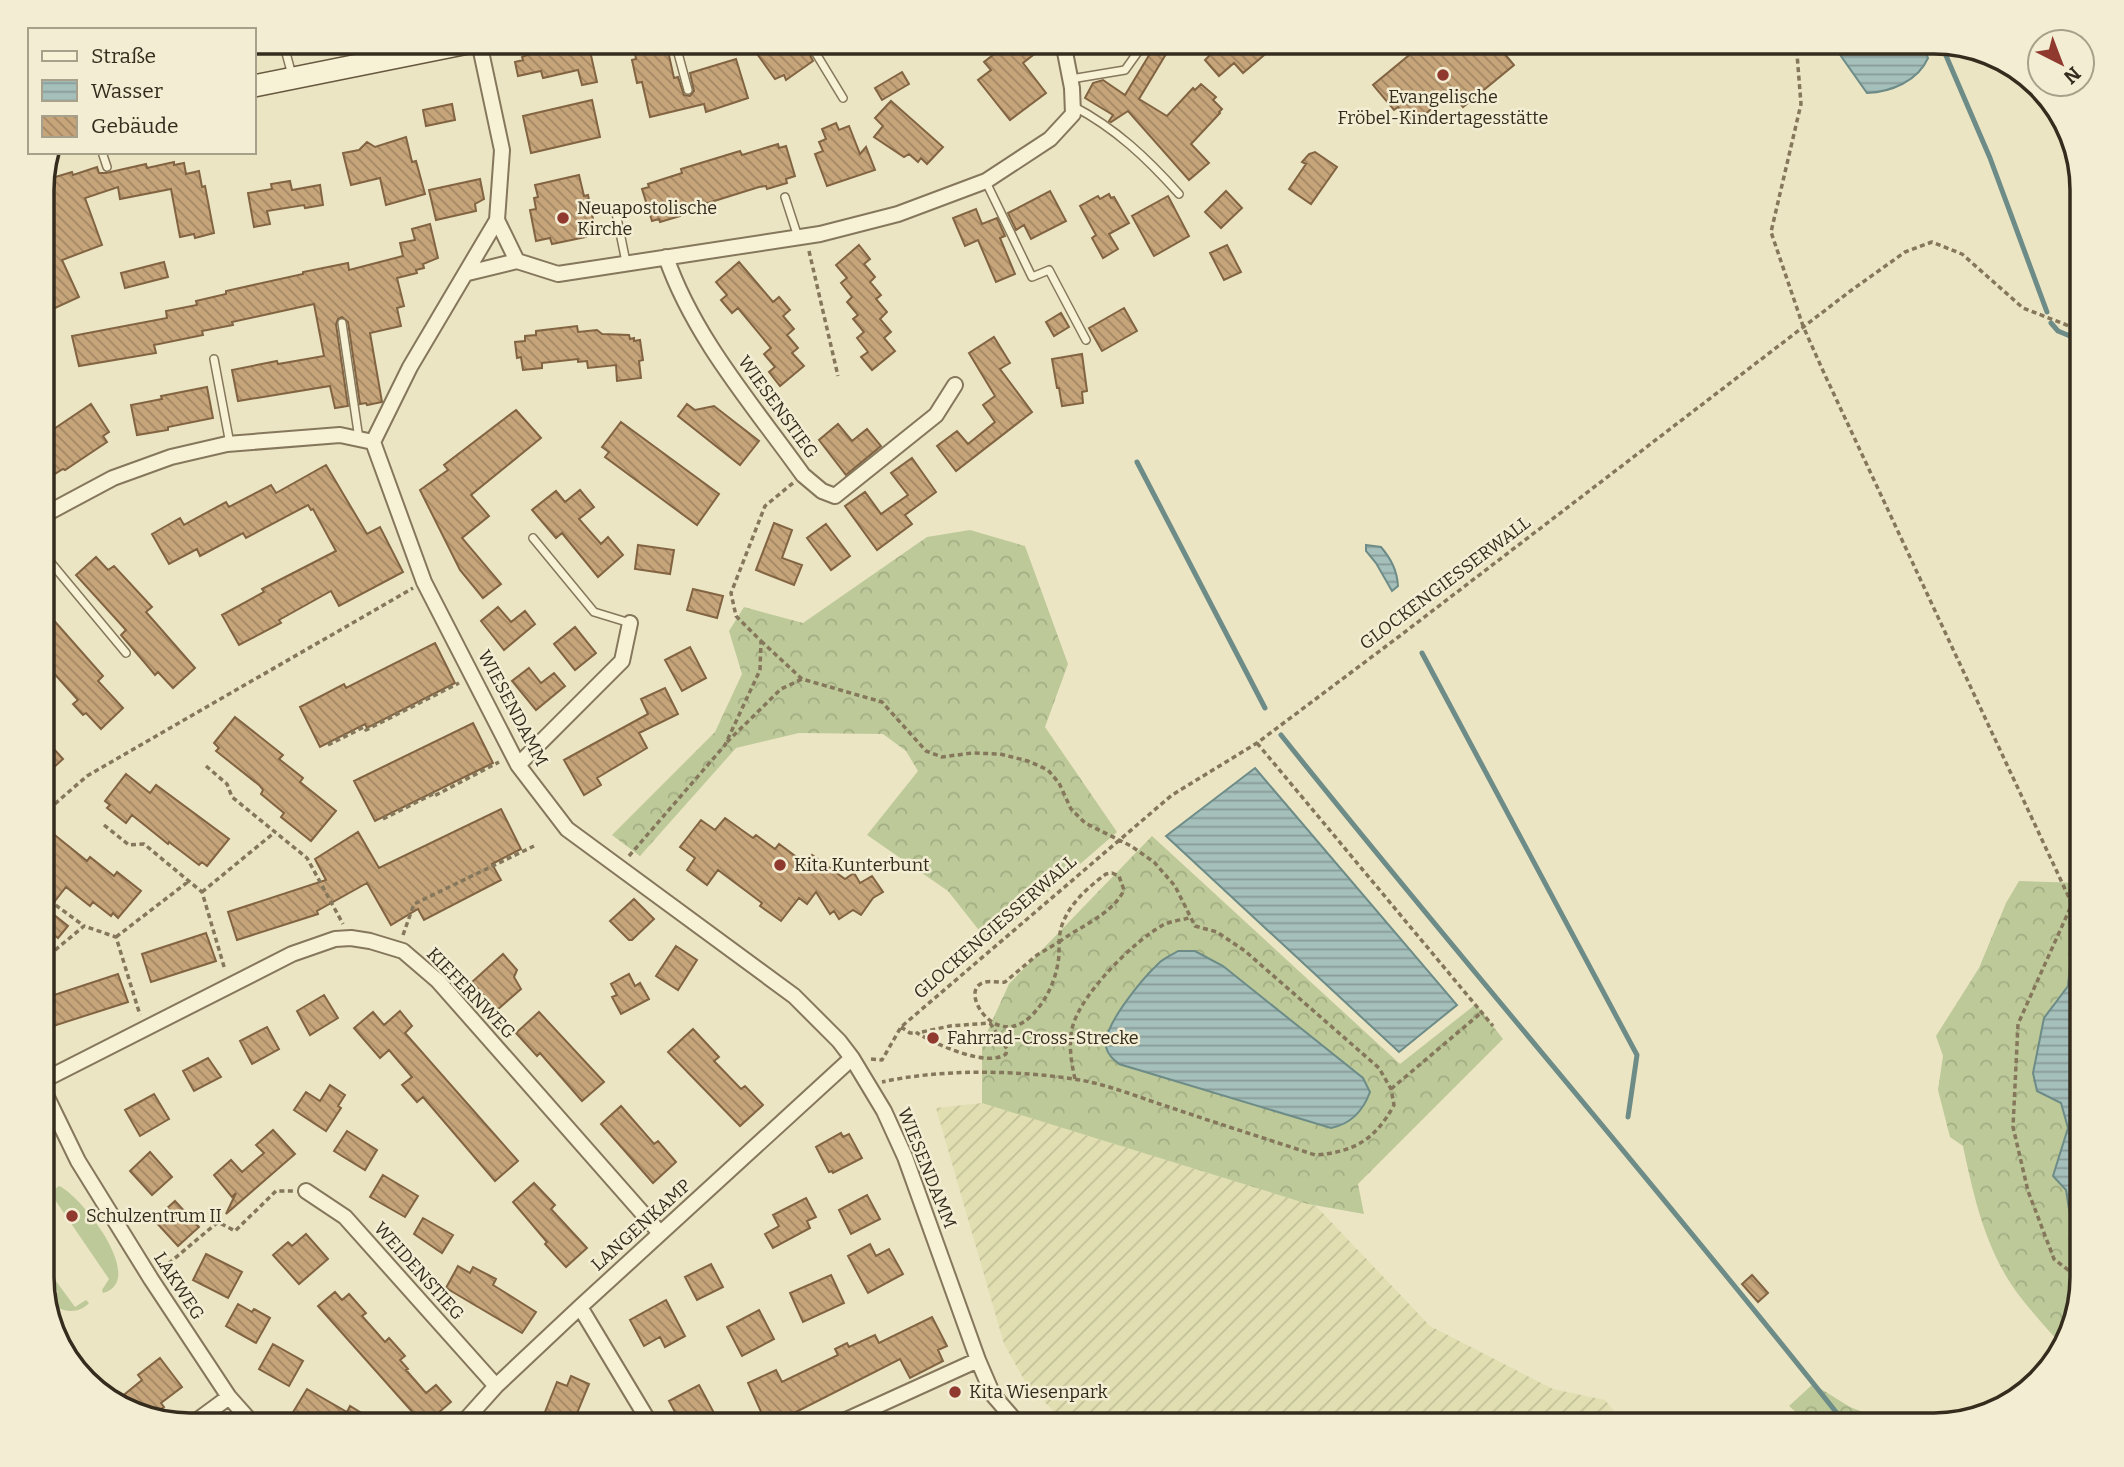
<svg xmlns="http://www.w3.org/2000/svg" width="2124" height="1467" font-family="Bitter,serif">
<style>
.farmland{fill:url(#farmland-furrows)}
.grass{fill:#bdc998}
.forest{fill:url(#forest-crowns);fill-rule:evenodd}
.water{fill:url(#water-rules);stroke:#6d8c88;stroke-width:2}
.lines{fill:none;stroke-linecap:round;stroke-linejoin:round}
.stream{stroke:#6d8c88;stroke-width:5}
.building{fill:url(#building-back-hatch);stroke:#826442;stroke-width:2}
.lane-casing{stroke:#85775b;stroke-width:10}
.street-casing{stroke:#85775b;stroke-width:18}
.secondary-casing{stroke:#66583e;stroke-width:24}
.path{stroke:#85775b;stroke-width:3.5;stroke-dasharray:5 3.5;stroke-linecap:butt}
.lane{stroke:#f7f1d6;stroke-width:7}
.street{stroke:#f7f1d6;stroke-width:14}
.secondary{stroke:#f7f1d6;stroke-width:21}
.poi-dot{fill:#903a2f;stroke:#f3eed3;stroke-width:2.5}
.labels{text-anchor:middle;stroke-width:5;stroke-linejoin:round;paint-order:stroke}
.poi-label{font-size:18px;fill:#352c1e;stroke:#f3eed3;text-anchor:start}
.street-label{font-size:18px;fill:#352c1e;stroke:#f3eed3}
.rim{fill:none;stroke:#352c1e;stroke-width:3.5}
</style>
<defs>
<pattern id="farmland-furrows" width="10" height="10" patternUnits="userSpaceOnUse" patternTransform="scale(1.75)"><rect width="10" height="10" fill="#e1dfb1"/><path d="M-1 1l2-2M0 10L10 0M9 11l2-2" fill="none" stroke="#c2c098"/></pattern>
<pattern id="forest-crowns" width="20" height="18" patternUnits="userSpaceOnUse" patternTransform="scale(1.75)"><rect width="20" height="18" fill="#bdc998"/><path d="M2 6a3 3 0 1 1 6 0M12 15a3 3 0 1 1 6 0" fill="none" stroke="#a3ad83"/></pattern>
<pattern id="water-rules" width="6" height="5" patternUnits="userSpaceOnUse" patternTransform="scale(1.75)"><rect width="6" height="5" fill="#a5bfba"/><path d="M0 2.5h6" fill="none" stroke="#879b97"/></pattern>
<pattern id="building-back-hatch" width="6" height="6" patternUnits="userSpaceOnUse" patternTransform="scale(1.75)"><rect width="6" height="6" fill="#c7a57b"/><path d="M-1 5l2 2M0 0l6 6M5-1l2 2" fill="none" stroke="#a28764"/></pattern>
</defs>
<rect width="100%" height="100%" fill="#ebe5c3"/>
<path class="farmland" d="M982,1103l334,103 114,120 123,63 52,11 20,25h-558l-41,-42 -22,-39 -68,-236z"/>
<path class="grass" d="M59,1186c23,10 89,95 44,107l-1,-3 7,-11 -56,-82 -11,7v-6z
M42,1262l33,45 11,-7 3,3c-12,13 -31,9 -41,-4l10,-7 -16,-22z"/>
<path class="forest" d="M970,530l55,16 43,118 -23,63 72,105 -128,111 -41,-52 -81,-56 51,-64 -12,-20 -23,-17 -84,-1 -63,15 -96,108 -28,-21 103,-103 27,-58 -13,-43 15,-24 59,16 124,-86z
M1152,836l248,228 76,-60 27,35 -145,145 6,30 -56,-10 -326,-101v-60l27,-59zM1195,951l28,15 140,112 7,14z
M2019,881l63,2v58l-2,-2 -8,7 -4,40 -15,18 -16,87 24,11 7,26 -5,23 3,39 7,43 9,8v36l-25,83 -57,50 -10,2 48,-42 19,-30c-13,-15 -27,-30 -39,-46 -32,-43 -44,-96 -55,-148l-13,-9 -12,-47 5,-34 -7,-20 43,-68 27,-65z
M1813,1384l37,23 46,18h-86l-21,-19z"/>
<path class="water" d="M1831,42h91l6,16c-10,23 -37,34 -61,35z
M1366,545l15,2c10,12 16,23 17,39l-6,5 -16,-28 -10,-12z
M1255,768l202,237 -58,47 -233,-216z
M2080,939l2,2v300l-9,-7 -7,-44 -13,-14 15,-48 -7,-25 -24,-12 -4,-18 11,-55 24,-32 4,-40z
M1178,951h17l28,15 140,112 7,14c-7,19 -19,32 -39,36l-212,-64c-6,-5 -11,-9 -13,-17 -4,-21 38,-70 53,-84 5,-5 13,-8 19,-12z"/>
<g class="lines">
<path class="stream" d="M1941,44l49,114 57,154
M2051,323l7,8 24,10
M1137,462l128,246
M1422,653l215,402 -9,62
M1281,735c182,228 374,448 555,677l14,13"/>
</g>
<path class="building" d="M558,42h30l9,40 -15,3 -4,-15 -35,8 -2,-7 -23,5 -3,-14 8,-2 -1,-3 15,-6 -1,-4z
M656,42h10l8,36 4,-1 6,18 6,1 4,-5 -4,-18 46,-14 12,39 -42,14 -2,-8 -54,13 -8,-35 -5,1 -5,-23 4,-1 -2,-12z
M768,42h35l10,19 -27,19 -2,-5 -9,4 -20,-28z
M1010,42h20l7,10 -14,11 23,30 -36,27 -32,-40 13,-10 -7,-8z
M1157,42l12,7 -30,50 28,17 26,-28 2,2 6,-6 15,13 -3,3 9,9 -3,3 1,1 -29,31 18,19 -20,17 -61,-69 -17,11 -2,-1 4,-6 -28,-17 8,-15 10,-3 22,15z
M1207,42h54l8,9 -26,22 -9,-10 -15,13 -14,-16 9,-9z
M1425,42h70l19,23 -51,42 -12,-14 -38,31 -15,-17 -4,3 -21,-25z
M902,72l7,12 -27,16 -7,-12z
M592,100l8,37 -69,16 -8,-37z
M891,101l52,46 -16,17 -6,-6 -3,4 -9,-8 -5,3 -30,-20 9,-11 -8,-8z
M452,104l3,16 -29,6 -3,-16z
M836,123l3,7 10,-4 11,28 6,-7 9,23 -48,16 -12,-32 8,-3 -4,-9 7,-3 -4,-10z
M406,137l6,25 4,-1 9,33 -39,11 -6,-27 -29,7 -8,-32 16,-3 8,-8 8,5z
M778,144l1,4 7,-2 9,30 -9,3 1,4 -20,6 -1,-3 -7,1 -80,25 1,4 -20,6 -1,-3 -7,2 -10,-32 7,-2 -1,-3 34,-11 -1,-4 59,-18 2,4z
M1315,152l22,15 -26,37 -22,-15 17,-25 -4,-2 7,-8z
M174,162v3l10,-2 2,11 13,-3 3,16 3,-1 9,47 -19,5 -1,-4 -14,3 -9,-48 -51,10 -2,-12 -33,11 17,47 -40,15 17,37 -37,17v-133l30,-9 1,3 24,-8 2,6h7l40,-9 1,4z
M579,175l5,21 4,-1 6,29h-3l1,6 -7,1 1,6 -34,7 -2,-6 -14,3 -6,-31 6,-1 -2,-11 4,-1 -3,-12z
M480,179l4,20 -9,5 1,7 -40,9 -7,-30z
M290,181l2,9 28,-5 3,20 -18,3 -1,-3 -37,6 3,13 -16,3 -6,-34 24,-4 -1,-5z
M1050,191l16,30 -35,18 -7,-14 -8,5 -8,-17z
M1226,191l16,17 -21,20 -16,-16z
M1109,194l2,4 3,-1 15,26 -20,11 9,15 -15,9 -11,-20 4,-3 -16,-29 18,-10 2,3z
M1168,196l21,40 -35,20 -22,-40z
M976,209l6,15 15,-6 8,18 -5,2 15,36 -19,8 -18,-42 -13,6 -12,-28z
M430,224l8,34 -15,6 1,4 -8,2 1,3 -20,5 7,28 -7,2 4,18 -31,7 12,69 -15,3 -1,-2 -6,1 -12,-82 -6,-5 -4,2 -2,5 12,82 -13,2 -5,-22 -92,15 -6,-31 45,-9 1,3 46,-8 -10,-52 -82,18 1,3 -31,6 1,4 -49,10 2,8 -77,13 -7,-30 95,-18 -1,-7 31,-6 -1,-4 30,-7v-3l77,-17v-2l45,-9 1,7 54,-14 -3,-13 15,-3 -3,-11z
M859,245l11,14 -6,5 11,13 -5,5 11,13 -5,4 11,13 -7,7 11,13 -7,6 11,13 -23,19 -11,-13 7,-5 -11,-14 7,-6 -11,-13 5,-4 -11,-13 5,-5 -11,-14 6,-5 -11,-13z
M1227,245l14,27 -17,8 -14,-27z
M164,262l4,15 -43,11 -4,-15z
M739,262l34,40 6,-5 11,13 -7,6 11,13 -7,6 11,13 -6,5 12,13 -24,20 -11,-14 6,-5 -11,-13 7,-6 -33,-40 -6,5 -11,-13 6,-5 -11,-13z
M1124,308l13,23 -35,20 -13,-23z
M1061,313l8,14 -15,9 -8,-14z
M577,326l1,6 19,-2 5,4 27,1 1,4 4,-1v3l6,-1 3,20 -4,1 2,17 -24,3 -1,-16 -28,3 -1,-7 -9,1v-3l-36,4v5l-19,2 -2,-13 -4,1 -2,-16 10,-1v-5l11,-1v-4z
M994,337l16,26 -10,6 32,43 -76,59 -19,-25 20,-15 11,13 27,-22 -12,-17 12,-9 -26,-43z
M1082,354l5,37 -5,1 1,11 -21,3 -3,-18h-2l-5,-29z
M207,387l6,31 -45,9v3l-31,5 -6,-30 31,-6 -1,-3z
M91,404l18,28 -6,4 4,6 -42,28 -2,-1 -21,13v-45z
M687,404l8,6 19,-4 45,35 -19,24 -62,-49z
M516,410l25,28 -70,57 18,21 -27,22 39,46 -18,14 -23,-28 -40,-80 28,-20 -4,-5z
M621,422l98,72 -22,31 -92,-68 4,-5 -7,-5z
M838,424l14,17 15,-12 14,17 -35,29 -27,-35z
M912,458l24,34 -31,23 7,9 -35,26 -32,-44 20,-14 16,22 27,-19 -17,-22z
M326,465l41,69 13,-7 23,45 -64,34 -8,-15 -52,29 2,3 -42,22 -17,-30 42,-23 -2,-3 74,-38 -23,-42 -2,1 -3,-5 -62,33 -3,-5 -43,23 -3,-7 -28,15 -17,-30 28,-16 4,7 42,-23 3,5 42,-22 5,8z
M580,490l14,17 -15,12 22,25 7,-7 15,18 -25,22 -36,-44 -6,5 -24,-28 24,-19 9,11z
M774,523l18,7 -10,28 20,7 -8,20 -38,-15z
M826,524l24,32 -19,14 -24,-32z
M638,545l36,5 -4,24 -35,-5z
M96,557l12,13 6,-4 38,41 -6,5 49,56 -22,20 -15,-16 -3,3 -10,-12 -24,-28 5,-5 -50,-55z
M693,589l30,7 -6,22 -30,-8z
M42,607l61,69 -5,5 25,27 -22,21 -15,-16 -3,2 -10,-11 5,-4 -36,-40z
M498,607l13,15 14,-11 10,13 -31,26 -23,-29z
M575,627l21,26 -21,17 -21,-26z
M435,643l20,40 -88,45 -2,-4 -45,23 -20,-40 44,-23 2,4z
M690,647l16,31 -24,13 -17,-31z
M529,668l12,15 13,-10 11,13 -29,24 -24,-29z
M665,688l13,26 -39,19 8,15 -50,30 4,7 -17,10 -20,-35 84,-46 -7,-15z
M235,717l48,38 -4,4 24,19 -3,4 36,29 -25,30 -30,-24 3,-4 -23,-19 2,-4 -4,-5 -43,-34 3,-3 -5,-5z
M473,723l20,40 -118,58 -21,-40z
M42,736l21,23 -21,19z
M126,774l24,19 6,-8 73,54 -22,27 -5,-4 -3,3 -30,-23 -1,2 -36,-29 -6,8 -19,-15 3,-3 -5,-4z
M501,809l20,40 -29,15 9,16 -77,40 -6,-11 -27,16 -24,-42 -50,28 1,3 -81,26 -9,-28 98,-32 -11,-21 43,-27 21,36z
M725,818l28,20 3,-3 19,14 4,-5 27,20 6,-9 33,24 9,-6 6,10 12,-7 11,16 -10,6 -12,17 -8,-5 -14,9 -5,-8 -4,3 -14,-22 -9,12 -8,-6 -18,23 -21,-15 2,-3 -44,-33 -11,15 -20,-15 8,-12 -15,-11 21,-27 14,10z
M51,832l36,29 3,-4 24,19 3,-4 24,19 -23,27 -5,-5 -2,3 -18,-14 -3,4 -24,-19 -18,23 20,16 -10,12 -16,-13v-82z
M634,899l20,20 -22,21h-3l-19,-19z
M206,933l10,28 -65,21 -9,-28z
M676,946l21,14 -19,30 -22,-14z
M503,954l14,16 -3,7 7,12 -24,21 -25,-28z
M118,974l10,28 -81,26 -5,-14v-15z
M629,974l6,12 5,-3 9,16 -28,15 -9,-17 5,-2 -6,-11z
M324,995l14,23 -28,17 -13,-24z
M400,1011l12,15 -7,7 113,128 -23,20 -72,-84 -6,5 -15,-17 10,-8 -23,-27 -9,8 -26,-30 19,-16 11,13z
M539,1012l65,70 -22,19 -42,-48 -3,3 -21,-23z
M267,1027l12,22 -27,15 -12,-23z
M693,1029l26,28 -5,4 27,28 4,-3 18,19 -23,21 -72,-74z
M208,1058l13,19 -27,14 -11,-20z
M330,1085l15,10 -7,11 3,2 -15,23 -32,-21 12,-18 14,9z
M154,1094l15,25 -29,17 -15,-26z
M621,1106l33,38 4,-3 18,21 -23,21 -52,-59z
M273,1130l22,24 -69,60 10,-21 -4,4 -18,-22 17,-15 11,12 22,-19 -8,-8z
M347,1131l30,19 -12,20 -31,-19z
M841,1133l2,4 6,-3 13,24 -29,15 -1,-2 -3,1 -13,-25z
M150,1152l22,25 -20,18 -22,-24z
M383,1175l35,21 -13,21 -35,-20z
M534,1183l21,22 -4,4 36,39 -21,19 -21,-23 2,-2 -34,-40z
M867,1195l13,24 -29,15 -12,-24z
M806,1198l10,19 -9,4 3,7 -37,20 -8,-14 14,-8 -6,-11z
M175,1201l24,26 -21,19 -24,-26z
M423,1218l30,17 -11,18 -28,-19z
M306,1234l22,25 -29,25 -26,-29 15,-13 4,4z
M870,1244l6,12 13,-7 14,25 -35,19 -20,-37z
M206,1254l36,18 -14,26 -35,-18z
M711,1264l12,23 -26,13 -12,-23z
M458,1266l12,7 3,-6 23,12 -3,6 43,27 -14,21 -76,-45z
M831,1275l13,28 -41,19 -13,-29z
M1752,1275l16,18 -10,9 -16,-18z
M335,1292l7,8 7,-6 17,19 -4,3 23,26 4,-4 16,18 -5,4 8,9 -2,1 20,23 10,-8 15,17 -27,23 -106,-119z
M666,1300l19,36 -20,11 -5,-10 -16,9 -14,-26z
M238,1304l14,8 2,-3 16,9 -14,25 -30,-17z
M759,1310l15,29 -32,17 -15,-29z
M932,1317l15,29 -9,4 5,11 -33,17 -10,-19 -112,57 5,9h-26l-19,-42 28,-13 6,12 56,-27 -3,-6 12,-6 2,4 26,-12 4,8z
M273,1344l30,17 -14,25 -30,-17z
M160,1358l22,29 -21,16 3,4 -10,7 -39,-12 27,-22 -4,-5z
M571,1376l18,8 -16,39 -28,-11 12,-30 10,4z
M699,1385l15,28 -23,12h-9l-13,-24z
M307,1389l40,23 3,-6 31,19h-70l-19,-11z"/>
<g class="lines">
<g class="lane-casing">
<path id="lane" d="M283,42l9,33
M675,42l13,48
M809,42l34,56
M1664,42l2,3
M1071,79l54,-9 20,-28
M1073,106c42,22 74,52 106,88
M102,152l5,15
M986,182l46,95 17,-7 37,70
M785,197l13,40
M615,208l11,54
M342,323l17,116
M214,359l16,85
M533,538l61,74 36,11
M42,552l84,101"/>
</g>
<g class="street-casing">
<path id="street" d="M479,42l23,108 -5,70 -87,147 -37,75 51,140 94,183 49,64 227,167 45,45 13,17 32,53 21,46 73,203 15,35 26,30
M497,220l20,41
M666,257c28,81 87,148 137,218l19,16 13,5 101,-81 19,-30
M468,273l49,-12 41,13 262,-40 78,-20 88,-33 64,-42 23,-25 -1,-26 -9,-46
M42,516l71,-38 58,-21 56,-13 113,-9 33,7
M518,765l104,-104 8,-38
M42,1081l250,-127 43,-15 16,-1 19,3 33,10 35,30 222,252
M42,1087l36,74 73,118 78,118 25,28
M306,1191l39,26 151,169
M580,1307l71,118
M191,1425l38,-28
M461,1425l35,-39 84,-79 272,-249
M835,1425l143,-65"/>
</g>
<g class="secondary-casing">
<path id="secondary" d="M254,86l219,-44"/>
</g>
<path class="path" d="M1794,42l3,12 4,50 -30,128 32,94 21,47 248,531 -54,120 -5,103 15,64 26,68 27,21
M809,251l29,125
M761,641l41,38 80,23 44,49 16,6 30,-4 28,1 28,7 20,9 11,13 12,26 14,14 46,23 23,16 21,24 20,40 22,6 28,19 134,117 12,21 3,16c-19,35 -40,47 -79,50 -48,-16 -96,-31 -143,-47 -32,-10 -64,-24 -98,-29 -59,-9 -134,-10 -192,3
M727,742l54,-53 21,-10
M1257,743l236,283
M328,745l36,-18 2,3 93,-47
M206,766l21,18 5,13 75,61 36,66
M42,815l45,-39 326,-188
M383,819l50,-25 1,2 65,-34
M104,825l25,20 15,-1 58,48 23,78
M629,856l96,-111 35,-75 1,-29 -25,-25 -5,-23 34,-87 28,-23
M202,892l73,-60
M42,895l42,31
M2072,904l10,3
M403,935l11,-31 120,-58
M116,937l73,-56
M1059,942c21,-16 53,-27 65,-52l-5,-14 -7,-3 -6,1c-19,14 -38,31 -45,54 -2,8 -2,18 -2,27 -2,23 -12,46 -29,62 -33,31 -67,-20 -51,-32 7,-6 18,-2 26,-3l32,-27 22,-13
M42,961l42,-35 32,11 24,78
M990,1023l17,26 -1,5c-20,14 -70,-10 -89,-21l33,-7z
M901,1027l9,6h7
M871,1059l11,1 19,-33 271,-232 85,-52 140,-105 452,-346 56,-40 27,-10 30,12 61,54 59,23
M1075,1079c-4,-18 -7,-36 -2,-54 10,-33 61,-84 90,-100 8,-4 18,-5 26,-7
M1391,1089l91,-77
M162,1269l56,-47 17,9 41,-40h18"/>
<use href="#lane" class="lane"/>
<use href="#street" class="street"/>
<use href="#secondary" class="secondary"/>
</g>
<g class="poi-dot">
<circle cx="1443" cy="75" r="7"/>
<circle cx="563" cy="218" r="7"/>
<circle cx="780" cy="865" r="7"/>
<circle cx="933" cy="1038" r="7"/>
<circle cx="72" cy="1216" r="7"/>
<circle cx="955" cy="1392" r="7"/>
</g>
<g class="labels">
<g class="poi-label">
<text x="1443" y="103" text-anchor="middle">Evangelische<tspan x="1443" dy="21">Fröbel-Kindertagesstätte</tspan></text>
<text x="577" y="214">Neuapostolische<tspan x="577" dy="21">Kirche</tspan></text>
<text x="794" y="871">Kita Kunterbunt</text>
<text x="947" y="1044">Fahrrad-Cross-Strecke</text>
<text x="86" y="1222">Schulzentrum II</text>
<text x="969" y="1398">Kita Wiesenpark</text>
</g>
<g class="street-label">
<text transform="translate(778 407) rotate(54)" y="6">WIESENSTIEG</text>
<text transform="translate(1445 583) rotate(-37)" y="6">GLOCKENGIESSERWALL</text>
<text transform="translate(513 708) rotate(62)" y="6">WIESENDAMM</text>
<text transform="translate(995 927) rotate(-41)" y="6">GLOCKENGIESSERWALL</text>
<text transform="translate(471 993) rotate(46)" y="6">KIEFERNWEG</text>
<text transform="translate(927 1168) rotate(68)" y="6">WIESENDAMM</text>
<text transform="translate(641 1225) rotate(-42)" y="6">LANGENKAMP</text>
<text transform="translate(419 1271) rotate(48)" y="6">WEIDENSTIEG</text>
<text transform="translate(179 1286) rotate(57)" y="6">LAKWEG</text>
</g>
</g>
<path d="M0 0H2124V1467H0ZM190 54H1934A136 136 0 0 1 2070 190V1277A136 136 0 0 1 1934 1413H190A136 136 0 0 1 54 1277V190A136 136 0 0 1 190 54Z" fill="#f3eed3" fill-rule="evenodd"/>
<path class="rim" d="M190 54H1934A136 136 0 0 1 2070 190V1277A136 136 0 0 1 1934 1413H190A136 136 0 0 1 54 1277V190A136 136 0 0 1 190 54Z"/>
<rect x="28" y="28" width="228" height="126" fill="#f3eed3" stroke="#a7a08b" stroke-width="2"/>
<rect x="42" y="51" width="35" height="10" fill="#f7f1d6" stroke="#a7a08b" stroke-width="2"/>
<text x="91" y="63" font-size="21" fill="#352c1e">Straße</text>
<rect x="42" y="80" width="35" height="21" fill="url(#water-rules)" stroke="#a7a08b" stroke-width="2"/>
<text x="91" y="98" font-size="21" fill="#352c1e">Wasser</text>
<rect x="42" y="116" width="35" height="21" fill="url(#building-back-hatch)" stroke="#a7a08b" stroke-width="2"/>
<text x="91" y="133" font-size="21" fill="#352c1e">Gebäude</text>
<g transform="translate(2061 63) rotate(138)"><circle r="33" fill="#f3eed3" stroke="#a7a08b" stroke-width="2"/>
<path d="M0-5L12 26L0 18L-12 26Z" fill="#903a2f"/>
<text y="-10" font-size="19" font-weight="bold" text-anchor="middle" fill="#352c1e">N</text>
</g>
</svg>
